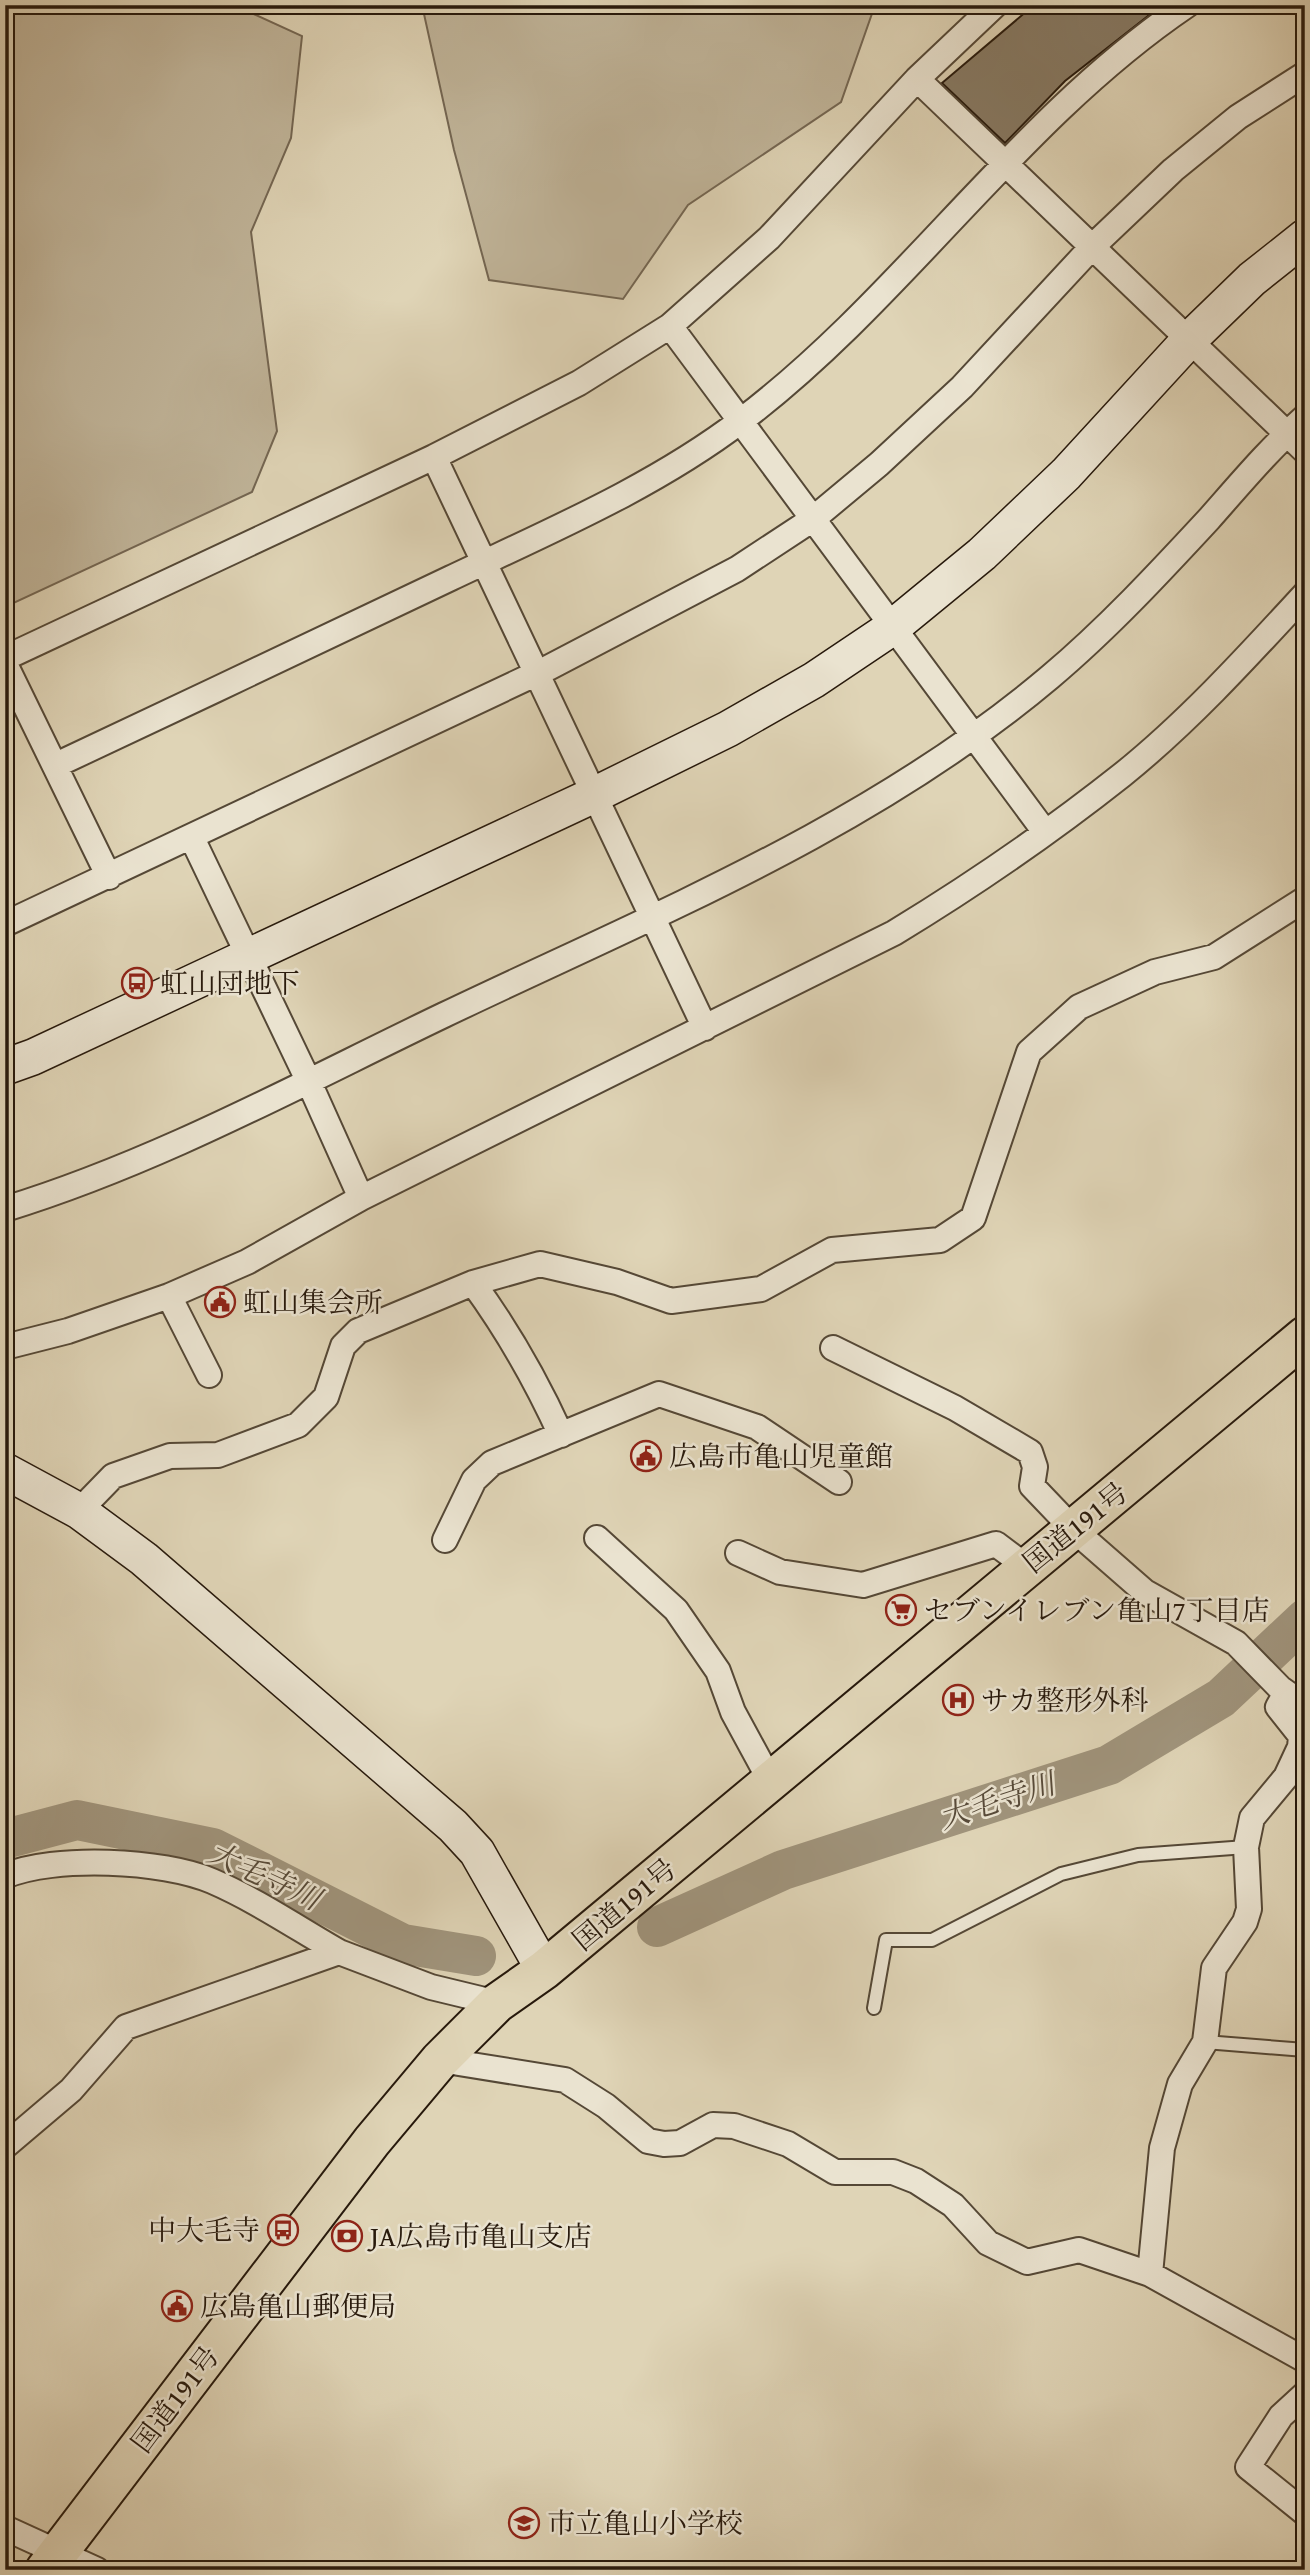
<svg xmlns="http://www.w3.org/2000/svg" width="1310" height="2575" font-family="'Gentium Book Plus','Noto Serif JP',serif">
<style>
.green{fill:#c0b499;stroke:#746652;stroke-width:2}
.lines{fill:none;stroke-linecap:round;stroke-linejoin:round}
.river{stroke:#a0947c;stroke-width:40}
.building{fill:#877a64;stroke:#27190c;stroke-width:2}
.lane-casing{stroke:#554836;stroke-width:16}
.street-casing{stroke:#554836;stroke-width:28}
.secondary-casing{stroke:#27190c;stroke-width:38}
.highway-casing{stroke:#27190c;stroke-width:42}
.lane{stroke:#eae3d0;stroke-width:12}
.street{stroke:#eae3d0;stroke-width:24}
.secondary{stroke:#eae3d0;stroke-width:35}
.highway{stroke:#dfd4b6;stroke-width:38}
.labels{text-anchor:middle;stroke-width:5;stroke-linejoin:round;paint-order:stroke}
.poi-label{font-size:28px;fill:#27190c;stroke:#eae3d0;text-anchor:start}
.street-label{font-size:28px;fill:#27190c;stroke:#eae3d0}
.water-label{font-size:30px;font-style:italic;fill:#574a39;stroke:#eae3d0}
</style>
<rect width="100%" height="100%" fill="#dfd4b6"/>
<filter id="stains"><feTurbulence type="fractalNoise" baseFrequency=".00286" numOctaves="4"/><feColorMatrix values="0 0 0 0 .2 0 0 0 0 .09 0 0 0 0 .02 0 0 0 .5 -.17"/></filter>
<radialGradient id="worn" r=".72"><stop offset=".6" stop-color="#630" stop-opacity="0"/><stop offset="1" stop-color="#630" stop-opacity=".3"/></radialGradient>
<path class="green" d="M5,5h229l68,31 -11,102 -40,94 26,199 -25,61 -247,115z
M422,5h453l-34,97 -153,103 -65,94 -134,-19 -35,-130z"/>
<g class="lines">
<path class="river" d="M5,1839l72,-19 136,28 190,96 73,12
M657,1927l126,-57 326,-105 112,-67 84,-79"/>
</g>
<path class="building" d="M1034,5h128l-97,76 -60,62 -63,-60z"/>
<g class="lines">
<g class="lane-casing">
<path id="lane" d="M874,2008l12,-68h46l129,-66 77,-19 108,-8
M1205,2042l100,8"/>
</g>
<g class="street-casing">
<path id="street" d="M917,79l388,372
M670,326l375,506
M434,457l271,571
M5,658l429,-201 145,-74 91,-57 99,-88 148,-159 78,-74
M5,664l104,213
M56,765c132,-62 263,-124 395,-187 99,-47 203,-91 291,-158 162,-123 275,-300 445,-415
M192,838l116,242 53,118
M5,924l543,-256 189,-99 76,-50 66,-55 83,-77 130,-140 81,-77 65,-53 67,-43
M5,1209c153,-47 295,-125 439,-194 209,-100 427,-187 606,-338 57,-48 109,-104 159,-158 31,-35 61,-71 96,-102
M473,1283c35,48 63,97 88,152
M169,1296l40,79
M5,1347l63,-16 101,-35 78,-34 114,-64 533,-265c79,-48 156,-101 228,-158 66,-53 126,-119 183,-181
M833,1348l122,60 75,44 5,15 -3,19 42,44 71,62 91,51 44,45 25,18
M79,1511l34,-35 57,-20 48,-1 80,-30 28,-28 17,-51 15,-15 115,-48 67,-19 77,18 54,19 90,-12 71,-39 108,-10 33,-22 56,-166 50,-45 76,-35 59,-15 91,-58
M597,1538l79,72 42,61 15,41 38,70
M445,1540l29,-60 18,-17 167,-69 98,33 82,55
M738,1553l42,19 83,13 133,-41 31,23
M5,1876c49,-21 158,-16 207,5 44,19 85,47 127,71
M440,2060l125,20 41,26 42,35 16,3 16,-1 33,-18 21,1 54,18 47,28h58l23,9 37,24 35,38 39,19 52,-12 71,24 155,86
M5,2146l66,-56 55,-63 213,-75 92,35 66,16
M1150,2274l12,-126 18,-64 25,-42 9,-74 31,-46 4,-13 -3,-62 6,-29 34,-41 14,-30 1,-11 -23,-29 8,-14
M1305,2394l-24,22 -33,51 57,46
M5,2528l92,42"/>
</g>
<g class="secondary-casing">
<path id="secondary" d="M5,1067l28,-10 561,-262 134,-66 86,-49 79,-53 89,-73 84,-80 123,-134 63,-61 53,-42
M5,1471l74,40 65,48 309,267 24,26 67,118"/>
</g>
<g class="highway-casing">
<path id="highway" d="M45,2570l327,-429 68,-81 57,-57 47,-33 761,-634"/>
</g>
<use href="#lane" class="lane"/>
<use href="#street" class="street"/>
<use href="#secondary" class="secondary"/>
<use href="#highway" class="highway"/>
</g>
<defs>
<g id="bus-ring" transform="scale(1.575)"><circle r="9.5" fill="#eae3d0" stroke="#8f2418" stroke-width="1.5"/><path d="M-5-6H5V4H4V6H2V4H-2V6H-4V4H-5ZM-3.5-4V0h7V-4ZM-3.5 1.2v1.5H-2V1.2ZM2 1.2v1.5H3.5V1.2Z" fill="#8f2418"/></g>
<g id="civic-ring" transform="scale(1.575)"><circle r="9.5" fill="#eae3d0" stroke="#8f2418" stroke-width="1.5"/><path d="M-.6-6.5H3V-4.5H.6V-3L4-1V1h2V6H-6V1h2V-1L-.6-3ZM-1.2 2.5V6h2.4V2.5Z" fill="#8f2418"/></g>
<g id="supermarket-ring" transform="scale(1.575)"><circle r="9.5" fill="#eae3d0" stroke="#8f2418" stroke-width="1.5"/><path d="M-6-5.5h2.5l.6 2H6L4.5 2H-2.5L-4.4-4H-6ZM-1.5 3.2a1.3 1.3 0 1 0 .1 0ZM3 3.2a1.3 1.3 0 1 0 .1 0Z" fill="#8f2418"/></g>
<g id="hospital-ring" transform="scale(1.575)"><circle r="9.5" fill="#eae3d0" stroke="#8f2418" stroke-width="1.5"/><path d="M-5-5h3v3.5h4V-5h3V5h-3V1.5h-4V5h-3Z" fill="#8f2418"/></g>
<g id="bank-ring" transform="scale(1.575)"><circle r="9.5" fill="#eae3d0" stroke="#8f2418" stroke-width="1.5"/><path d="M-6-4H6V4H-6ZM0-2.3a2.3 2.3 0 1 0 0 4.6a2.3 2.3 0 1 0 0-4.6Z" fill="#8f2418"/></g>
<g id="school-ring" transform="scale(1.575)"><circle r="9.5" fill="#eae3d0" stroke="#8f2418" stroke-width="1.5"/><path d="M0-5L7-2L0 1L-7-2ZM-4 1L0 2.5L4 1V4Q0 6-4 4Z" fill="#8f2418"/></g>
</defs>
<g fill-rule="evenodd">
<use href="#bus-ring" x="137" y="983"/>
<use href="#civic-ring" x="220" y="1302"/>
<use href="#civic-ring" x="646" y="1456"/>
<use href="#supermarket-ring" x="901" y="1610"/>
<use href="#hospital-ring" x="958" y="1700"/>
<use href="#bus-ring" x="283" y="2230"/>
<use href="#bank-ring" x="347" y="2236"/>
<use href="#civic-ring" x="177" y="2306"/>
<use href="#school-ring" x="524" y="2523"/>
</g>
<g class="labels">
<g class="poi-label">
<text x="160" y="993">虹山団地下</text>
<text x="243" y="1312">虹山集会所</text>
<text x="669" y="1466">広島市亀山児童館</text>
<text x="924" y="1620">セブンイレブン亀山7丁目店</text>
<text x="981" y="1710">サカ整形外科</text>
<text x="260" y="2240" text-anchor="end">中大毛寺</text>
<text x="370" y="2246">JA広島市亀山支店</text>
<text x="200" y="2316">広島亀山郵便局</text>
<text x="547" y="2533">市立亀山小学校</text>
</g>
<g class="street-label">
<text transform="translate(1075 1527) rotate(-39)" y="10">国道191号</text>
<text transform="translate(624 1904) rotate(-40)" y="10">国道191号</text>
<text transform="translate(175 2399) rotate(-53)" y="10">国道191号</text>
</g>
<g class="water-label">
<text transform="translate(997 1801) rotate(-18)" y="10">大毛寺川</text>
<text transform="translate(264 1876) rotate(25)" y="10">大毛寺川</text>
</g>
</g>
<rect width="1310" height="2575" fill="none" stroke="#dfd4b6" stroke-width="28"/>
<rect x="7" y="7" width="1296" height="2561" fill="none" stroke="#27190c" stroke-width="3.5"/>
<rect x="14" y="14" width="1282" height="2547" fill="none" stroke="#27190c" stroke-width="2"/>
<rect width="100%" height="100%" filter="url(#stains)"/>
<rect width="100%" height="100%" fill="url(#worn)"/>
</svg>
